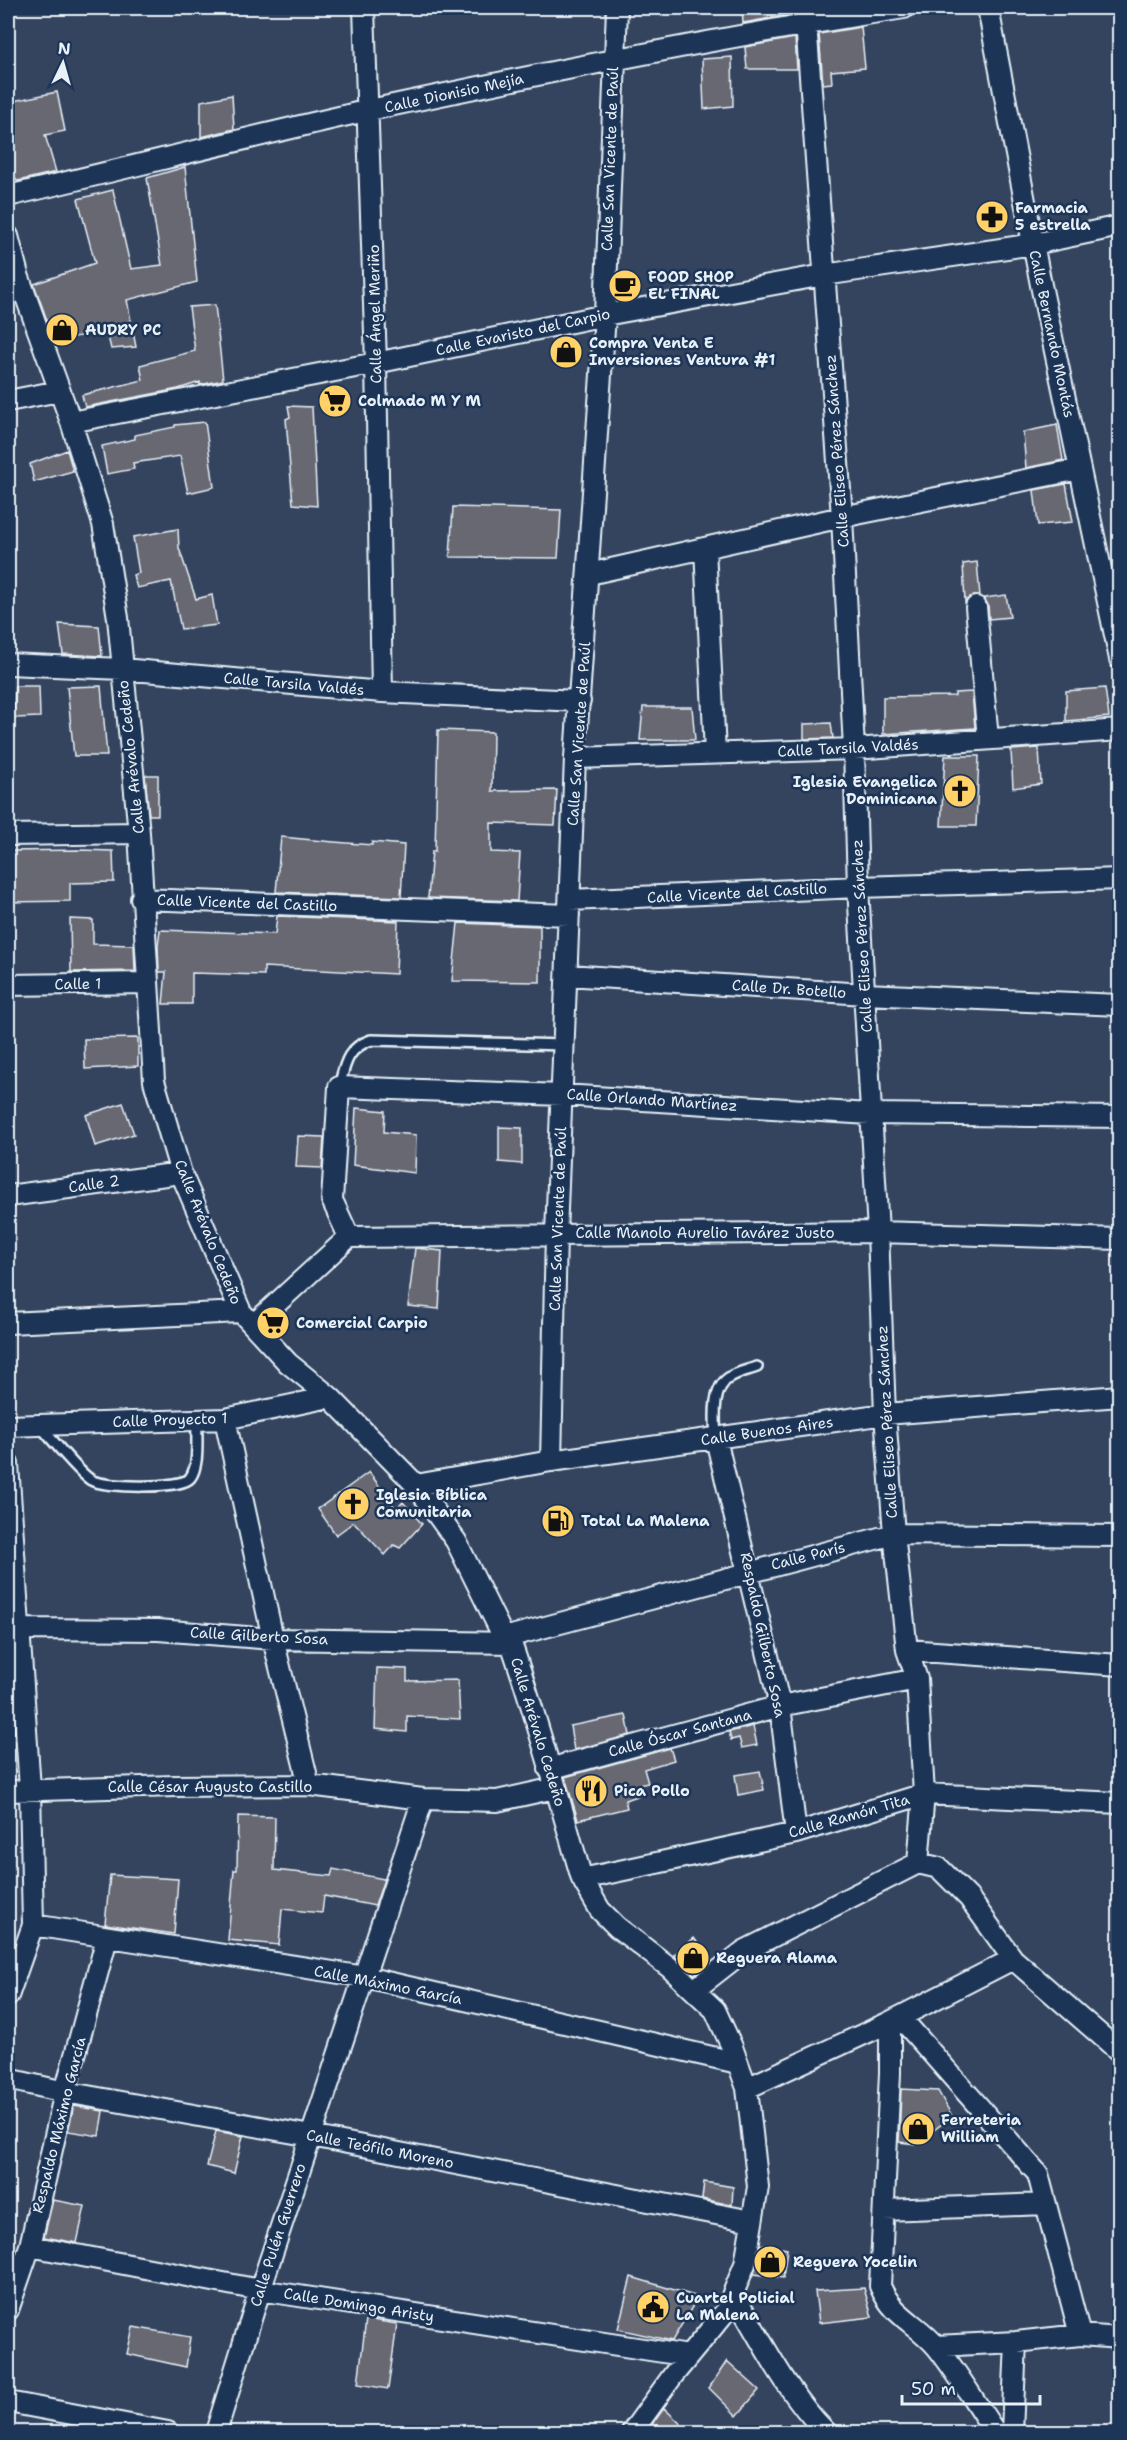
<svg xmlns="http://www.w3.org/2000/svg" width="1127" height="2440" font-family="'Shantell Sans',sans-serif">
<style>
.building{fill:#686772;stroke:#e8f1f8;stroke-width:1.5}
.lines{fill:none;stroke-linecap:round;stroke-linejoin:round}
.lane-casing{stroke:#e8f1f8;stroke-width:14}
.street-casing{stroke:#e8f1f8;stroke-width:24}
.lane{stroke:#1d3557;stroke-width:9}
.street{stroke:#1d3557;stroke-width:20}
.labels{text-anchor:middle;stroke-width:5;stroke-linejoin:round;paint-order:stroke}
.street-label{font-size:15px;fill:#e8f1f8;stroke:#1d3557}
.poi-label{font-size:15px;font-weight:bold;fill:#e8f1f8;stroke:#1d3557;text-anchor:start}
</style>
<rect width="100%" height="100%" fill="#34445f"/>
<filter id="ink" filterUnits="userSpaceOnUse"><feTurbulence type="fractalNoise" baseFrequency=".0167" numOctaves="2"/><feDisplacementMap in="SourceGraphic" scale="12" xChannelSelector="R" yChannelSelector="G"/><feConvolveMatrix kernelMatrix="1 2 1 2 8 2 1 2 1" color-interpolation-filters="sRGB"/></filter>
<g filter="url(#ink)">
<path class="building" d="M742,8h51v6l-50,9z
M861,27l4,41 -34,3 1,12 -9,1 -4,-50z
M795,38l2,31h-50l-2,-22z
M732,57l1,49 -29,3 -2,-50z
M57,92l8,39 -20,4 11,37 -38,9 -3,-2 -7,-38v-39z
M232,95l2,34 -33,8v-36z
M185,167l12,115 -70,18 9,47 -25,2 -4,-17 -53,8 -20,-56 61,-21 -17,-64 35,-9 18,79 31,-4 -15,-87z
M215,305l8,75 -23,5v-3l-22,7 -93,18 -3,-12 61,-15 -3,-15 55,-14 -6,-44z
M288,406l24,1 5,99 -24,-2 -7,-85 4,-2z
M205,422l9,65 -26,6 -8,-37 -47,7 1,6 -27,5 -5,-28 33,-7v-4l40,-8v-2z
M1057,425l6,35 -37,8 -3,-36z
M67,450l6,21 -39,11 -4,-18z
M1066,484l7,38 -35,3 -4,-35z
M453,507l108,3 -3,48 -108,-1z
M178,529l1,19 17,51 16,-4 5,30 -36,4 -10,-48 -34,7 -4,-13 6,-2 -6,-36z
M977,562l3,34 -10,1 -5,5 -2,-38z
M1006,595l4,22 -21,2 -1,-14 -4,-7z
M59,624l40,2 3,30 -39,-2z
M15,686h24l1,31 -26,1z
M101,686l6,70h-33l-7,-69z
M1105,688l4,29 -43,4v-30z
M972,692l3,36 -92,6v-37l72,-1v-3z
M643,707h49l3,33h-55z
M831,723l2,15 -29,1v-15z
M438,730l55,2 -1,59 65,-1 -2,35 -64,-2v29l29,1 -3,48 -89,-3 4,-47h3z
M1039,748l2,36 -28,4 -2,-38z
M945,756h34l-3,70h-35z
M145,775h13v40h-9z
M281,837l53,5 38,3v-3l32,3 -3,52 -125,-5z
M80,850l33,1 1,31 -44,1v18l-62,1v-51z
M277,916l121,5 -2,53 -132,-7v8l-72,-2v31h-29l3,-32h-7l-1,-26 2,-16 115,4z
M70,919l23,1v24l41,1 1,26 -64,1z
M458,923l82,3v56l-88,-1z
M138,1038v28l-53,3 -1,-30z
M123,1103l11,31 -39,12 -9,-31z
M356,1108l29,3 -1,21 32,3 -1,38 -62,-8z
M499,1127l23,1v36l-23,-2z
M298,1136l26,1 -2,31 -26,-1z
M415,1248l27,3 -3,58 -31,-3z
M369,1472l27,37 7,-7 19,22 -22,24 -6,-3 -9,10 -31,-33 -18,13 -18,-26z
M377,1668l30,1v12l51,-1 2,39 -53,-3v16l-32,-3z
M626,1715l4,20 -56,15 -4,-24z
M753,1726l4,19 -15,3 -3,-10 -8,2 -2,-8z
M670,1748l4,12 -30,9 4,14 -10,2 3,10 -16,5 2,8 -49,12 -13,-43z
M760,1771l4,19 -26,5 -3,-20z
M238,1816l37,1 -1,53 57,6 2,-7 51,10 -9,27 -51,-10 -2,17 -40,-4 -3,36 -51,-5 6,-70h3z
M110,1875l68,4 -4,55 -69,-10z
M694,1938l17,23 -17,13 -20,-19z
M901,2089l37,2 14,25 -36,28 -17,-2z
M74,2106l29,5 -4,25 -31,-5z
M216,2131l27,5 -9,37 -27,-7z
M704,2182l29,5 -1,18 -30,-6z
M53,2200l32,6 -8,37 -33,-6z
M760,2245l27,4 -4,29 -29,-4z
M631,2277l67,20 -26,44 -54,-12z
M864,2288l8,29 -53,6 -4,-32z
M366,2319l31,5 -9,65 -30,-5z
M133,2327l57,10 -4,30 -59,-13z
M727,2361l32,29 -22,26 -28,-28z
M664,2408l26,25h-37l-4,-4z"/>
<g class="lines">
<g class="lane-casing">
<path id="lane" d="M339,1087c6,-23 8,-39 32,-47l193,5
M40,1426c11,12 40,48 51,54 13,8 90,9 99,-2 10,-13 6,-41 7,-58
M716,1439c-1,-19 -5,-51 14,-62 8,-5 19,-7 27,-10"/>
</g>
<g class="street-casing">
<path id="street" d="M364,8l12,355 6,329
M805,8l37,509 12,232 4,138 20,345 7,182 9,120 13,116 10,29 7,115 -6,69
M988,8l53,277 79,374
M8,196c120,-28 241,-59 362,-86 177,-38 355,-74 534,-102
M8,236l10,39 53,147 32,102 15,94 21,215 15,248 27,92 60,139 47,51 42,34 86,88 40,56 48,97 7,5c27,78 48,157 71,236l18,31 17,17 52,40 46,43 17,37 15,41 11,99 -13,77 -19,47 -52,63 -42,58
M8,401l51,-10
M71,422l305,-59 229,-48 219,-40 210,-31 86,-18
M705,548l10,205
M589,574l253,-57 238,-48
M976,607l12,132
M8,664l114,5 260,23 198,9
M575,758l279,-9 266,-19
M8,835l131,-2
M141,899l428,16
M570,900l288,-13 262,-8
M567,975l298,19 255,11
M8,985l140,-2
M8,1196l173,-23
M349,1237l-17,-37 7,-113 223,8 308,19 250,3
M8,1323l233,-11
M253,1325l96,-88 529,-5 242,7
M225,1419l48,220 36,146
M8,1426l217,-7 105,-22
M716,1439l64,267 16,127
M551,1461l5,-227 19,-476 30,-443 12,-307
M8,1464l22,325 3,136 -25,71
M416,1485l135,-24 334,-47 235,-18
M8,1630l13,-1 137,1 115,9 238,4
M504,1638l390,-104 226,2
M907,1650l213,15
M549,1769l231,-63 137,-27
M8,1791l167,-5 134,-1 114,14 74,2 58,-13
M582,1879l214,-46 128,-39 196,9
M33,1925l332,52 373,86
M694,1990l50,-39 174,-88 21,5 30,30 44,61 107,93
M900,2017l138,157 42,161
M890,2022v51l-10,213c13,31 37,37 57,61 21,26 39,57 58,85
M8,2079l57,13 246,44 441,85
M747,2088l143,-66 123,-63
M884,2210l162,-6
M30,2246l230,44 429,66
M733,2293c28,47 54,100 93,139
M8,2310l22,-64 35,-154 42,-154
M936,2346l80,-4 64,-7 40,3
M8,2402l160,30
M216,2432l44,-142 163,-491
M1012,2432l4,-90"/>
</g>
<use href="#lane" class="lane"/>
<use href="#street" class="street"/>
</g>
</g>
<defs>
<g id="pharmacy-disc" transform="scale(1.725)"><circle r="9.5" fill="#ffd166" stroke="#1d3557"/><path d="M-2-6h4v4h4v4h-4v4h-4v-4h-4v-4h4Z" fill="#111"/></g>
<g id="cafe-disc" transform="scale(1.725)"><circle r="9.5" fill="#ffd166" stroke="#1d3557"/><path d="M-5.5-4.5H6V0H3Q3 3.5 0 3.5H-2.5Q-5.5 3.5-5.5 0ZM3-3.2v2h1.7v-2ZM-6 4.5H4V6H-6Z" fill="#111"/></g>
<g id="shop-disc" transform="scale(1.725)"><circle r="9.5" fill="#ffd166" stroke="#1d3557"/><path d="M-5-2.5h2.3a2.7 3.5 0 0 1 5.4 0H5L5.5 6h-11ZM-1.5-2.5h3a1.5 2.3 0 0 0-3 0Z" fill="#111"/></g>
<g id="supermarket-disc" transform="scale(1.725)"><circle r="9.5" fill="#ffd166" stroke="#1d3557"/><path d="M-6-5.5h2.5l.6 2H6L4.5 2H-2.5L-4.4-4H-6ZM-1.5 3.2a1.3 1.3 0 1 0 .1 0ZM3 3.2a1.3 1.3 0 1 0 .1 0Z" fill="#111"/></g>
<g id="church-disc" transform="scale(1.725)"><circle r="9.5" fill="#ffd166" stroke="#1d3557"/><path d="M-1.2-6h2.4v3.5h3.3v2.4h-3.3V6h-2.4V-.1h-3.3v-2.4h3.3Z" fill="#111"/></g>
<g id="fuel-disc" transform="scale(1.725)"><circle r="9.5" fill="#ffd166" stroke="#1d3557"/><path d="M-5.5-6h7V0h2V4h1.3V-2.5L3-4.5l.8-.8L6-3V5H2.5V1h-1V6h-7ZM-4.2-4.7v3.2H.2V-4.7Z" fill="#111"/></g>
<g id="restaurant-disc" transform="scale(1.725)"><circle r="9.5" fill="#ffd166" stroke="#1d3557"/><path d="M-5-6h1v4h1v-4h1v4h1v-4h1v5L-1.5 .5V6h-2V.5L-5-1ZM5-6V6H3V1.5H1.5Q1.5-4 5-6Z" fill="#111"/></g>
<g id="civic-disc" transform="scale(1.725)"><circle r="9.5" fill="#ffd166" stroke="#1d3557"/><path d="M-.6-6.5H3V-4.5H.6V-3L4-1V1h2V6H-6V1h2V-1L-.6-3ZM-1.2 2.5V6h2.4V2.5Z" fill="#111"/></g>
</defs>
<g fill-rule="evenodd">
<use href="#pharmacy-disc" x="992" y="217"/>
<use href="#cafe-disc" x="625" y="286"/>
<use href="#shop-disc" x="62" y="330"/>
<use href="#shop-disc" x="566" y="352"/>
<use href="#supermarket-disc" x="335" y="401"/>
<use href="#church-disc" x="960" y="791"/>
<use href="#supermarket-disc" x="273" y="1323"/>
<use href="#church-disc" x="353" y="1504"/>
<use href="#fuel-disc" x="558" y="1521"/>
<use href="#restaurant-disc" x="591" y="1791"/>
<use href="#shop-disc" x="693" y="1958"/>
<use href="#shop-disc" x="918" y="2129"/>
<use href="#shop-disc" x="770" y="2262"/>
<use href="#civic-disc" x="653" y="2307"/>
</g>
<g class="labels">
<g class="street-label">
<text transform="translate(454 93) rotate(-12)" y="5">Calle Dionisio Mejía</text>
<text transform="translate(610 159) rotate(-88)" y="5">Calle San Vicente de Paúl</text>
<text transform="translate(375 314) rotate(-91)" y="5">Calle Ángel Meriño</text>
<text transform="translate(523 332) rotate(-12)" y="5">Calle Evaristo del Carpio</text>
<text transform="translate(1052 334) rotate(78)" y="5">Calle Bernando Montás</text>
<text transform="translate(837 451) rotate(-94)" y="5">Calle Eliseo Pérez Sánchez</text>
<text transform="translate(294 684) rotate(5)" y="5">Calle Tarsila Valdés</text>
<text transform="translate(579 734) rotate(-86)" y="5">Calle San Vicente de Paúl</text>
<text transform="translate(848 748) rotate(-3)" y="5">Calle Tarsila Valdés</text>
<text transform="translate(131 757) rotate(-96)" y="5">Calle Arévalo Cedeño</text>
<text transform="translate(737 893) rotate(-3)" y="5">Calle Vicente del Castillo</text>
<text transform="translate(247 903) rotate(2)" y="5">Calle Vicente del Castillo</text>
<text transform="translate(862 936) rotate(-93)" y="5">Calle Eliseo Pérez Sánchez</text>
<text transform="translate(78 984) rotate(-1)" y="5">Calle 1</text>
<text transform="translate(789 989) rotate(4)" y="5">Calle Dr. Botello</text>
<text transform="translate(652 1100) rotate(4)" y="5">Calle Orlando Martínez</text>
<text transform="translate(94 1184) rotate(-8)" y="5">Calle 2</text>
<text transform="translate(558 1219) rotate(-88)" y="5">Calle San Vicente de Paúl</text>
<text transform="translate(208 1232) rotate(68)" y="5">Calle Arévalo Cedeño</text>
<text x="705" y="1238">Calle Manolo Aurelio Tavárez Justo</text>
<text transform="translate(170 1420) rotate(-2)" y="5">Calle Proyecto 1</text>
<text transform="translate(887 1422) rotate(-93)" y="5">Calle Eliseo Pérez Sánchez</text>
<text transform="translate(767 1431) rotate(-8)" y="5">Calle Buenos Aires</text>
<text transform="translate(808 1556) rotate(-14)" y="5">Calle París</text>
<text transform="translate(763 1635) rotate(78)" y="5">Respaldo Gilberto Sosa</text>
<text transform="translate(259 1636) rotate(3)" y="5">Calle Gilberto Sosa</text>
<text transform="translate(538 1732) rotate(73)" y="5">Calle Arévalo Cedeño</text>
<text transform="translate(680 1733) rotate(-15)" y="5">Calle Óscar Santana</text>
<text x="210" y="1792">Calle César Augusto Castillo</text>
<text transform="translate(849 1816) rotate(-16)" y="5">Calle Ramón Tita</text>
<text transform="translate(388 1985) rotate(11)" y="5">Calle Máximo García</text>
<text transform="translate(59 2125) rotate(-76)" y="5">Respaldo Máximo García</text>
<text transform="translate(380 2149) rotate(11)" y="5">Calle Teófilo Moreno</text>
<text transform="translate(278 2235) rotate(-72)" y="5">Calle Pulén Guerrero</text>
<text transform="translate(359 2305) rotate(9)" y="5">Calle Domingo Aristy</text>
</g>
<g class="poi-label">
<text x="1015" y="213">Farmacia<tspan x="1015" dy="17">5 estrella</tspan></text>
<text x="648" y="282">FOOD SHOP<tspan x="648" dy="17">EL FINAL</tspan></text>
<text x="85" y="335">AUDRY PC</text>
<text x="589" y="348">Compra Venta E<tspan x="589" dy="17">Inversiones Ventura #1</tspan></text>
<text x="358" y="406">Colmado M Y M</text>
<text x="937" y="787" text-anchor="end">Iglesia Evangelica<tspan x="937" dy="17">Dominicana</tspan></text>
<text x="296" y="1328">Comercial Carpio</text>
<text x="376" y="1500">Iglesia Bíblica<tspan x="376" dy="17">Comunitaria</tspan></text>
<text x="581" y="1526">Total La Malena</text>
<text x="614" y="1796">Pica Pollo</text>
<text x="716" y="1963">Reguera Alama</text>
<text x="941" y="2125">Ferreteria<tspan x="941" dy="17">William</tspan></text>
<text x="793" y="2267">Reguera Yocelin</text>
<text x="676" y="2303">Cuartel Policial<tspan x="676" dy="17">La Malena</tspan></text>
</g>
</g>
<rect width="1127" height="2440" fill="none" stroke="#1d3557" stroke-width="30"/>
<rect x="15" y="15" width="1097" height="2410" fill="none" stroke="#e8f1f8" stroke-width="2" filter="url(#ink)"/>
<g transform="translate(63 63) rotate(5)" stroke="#1d3557" stroke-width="4.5" paint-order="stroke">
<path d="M0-4.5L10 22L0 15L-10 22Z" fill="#e8f1f8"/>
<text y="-9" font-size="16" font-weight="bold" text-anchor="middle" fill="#e8f1f8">N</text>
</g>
<path d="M902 2395v9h138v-9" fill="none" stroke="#e8f1f8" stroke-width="3"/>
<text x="911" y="2395" font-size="18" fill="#e8f1f8" stroke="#1d3557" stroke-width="4.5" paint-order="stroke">50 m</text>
</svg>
